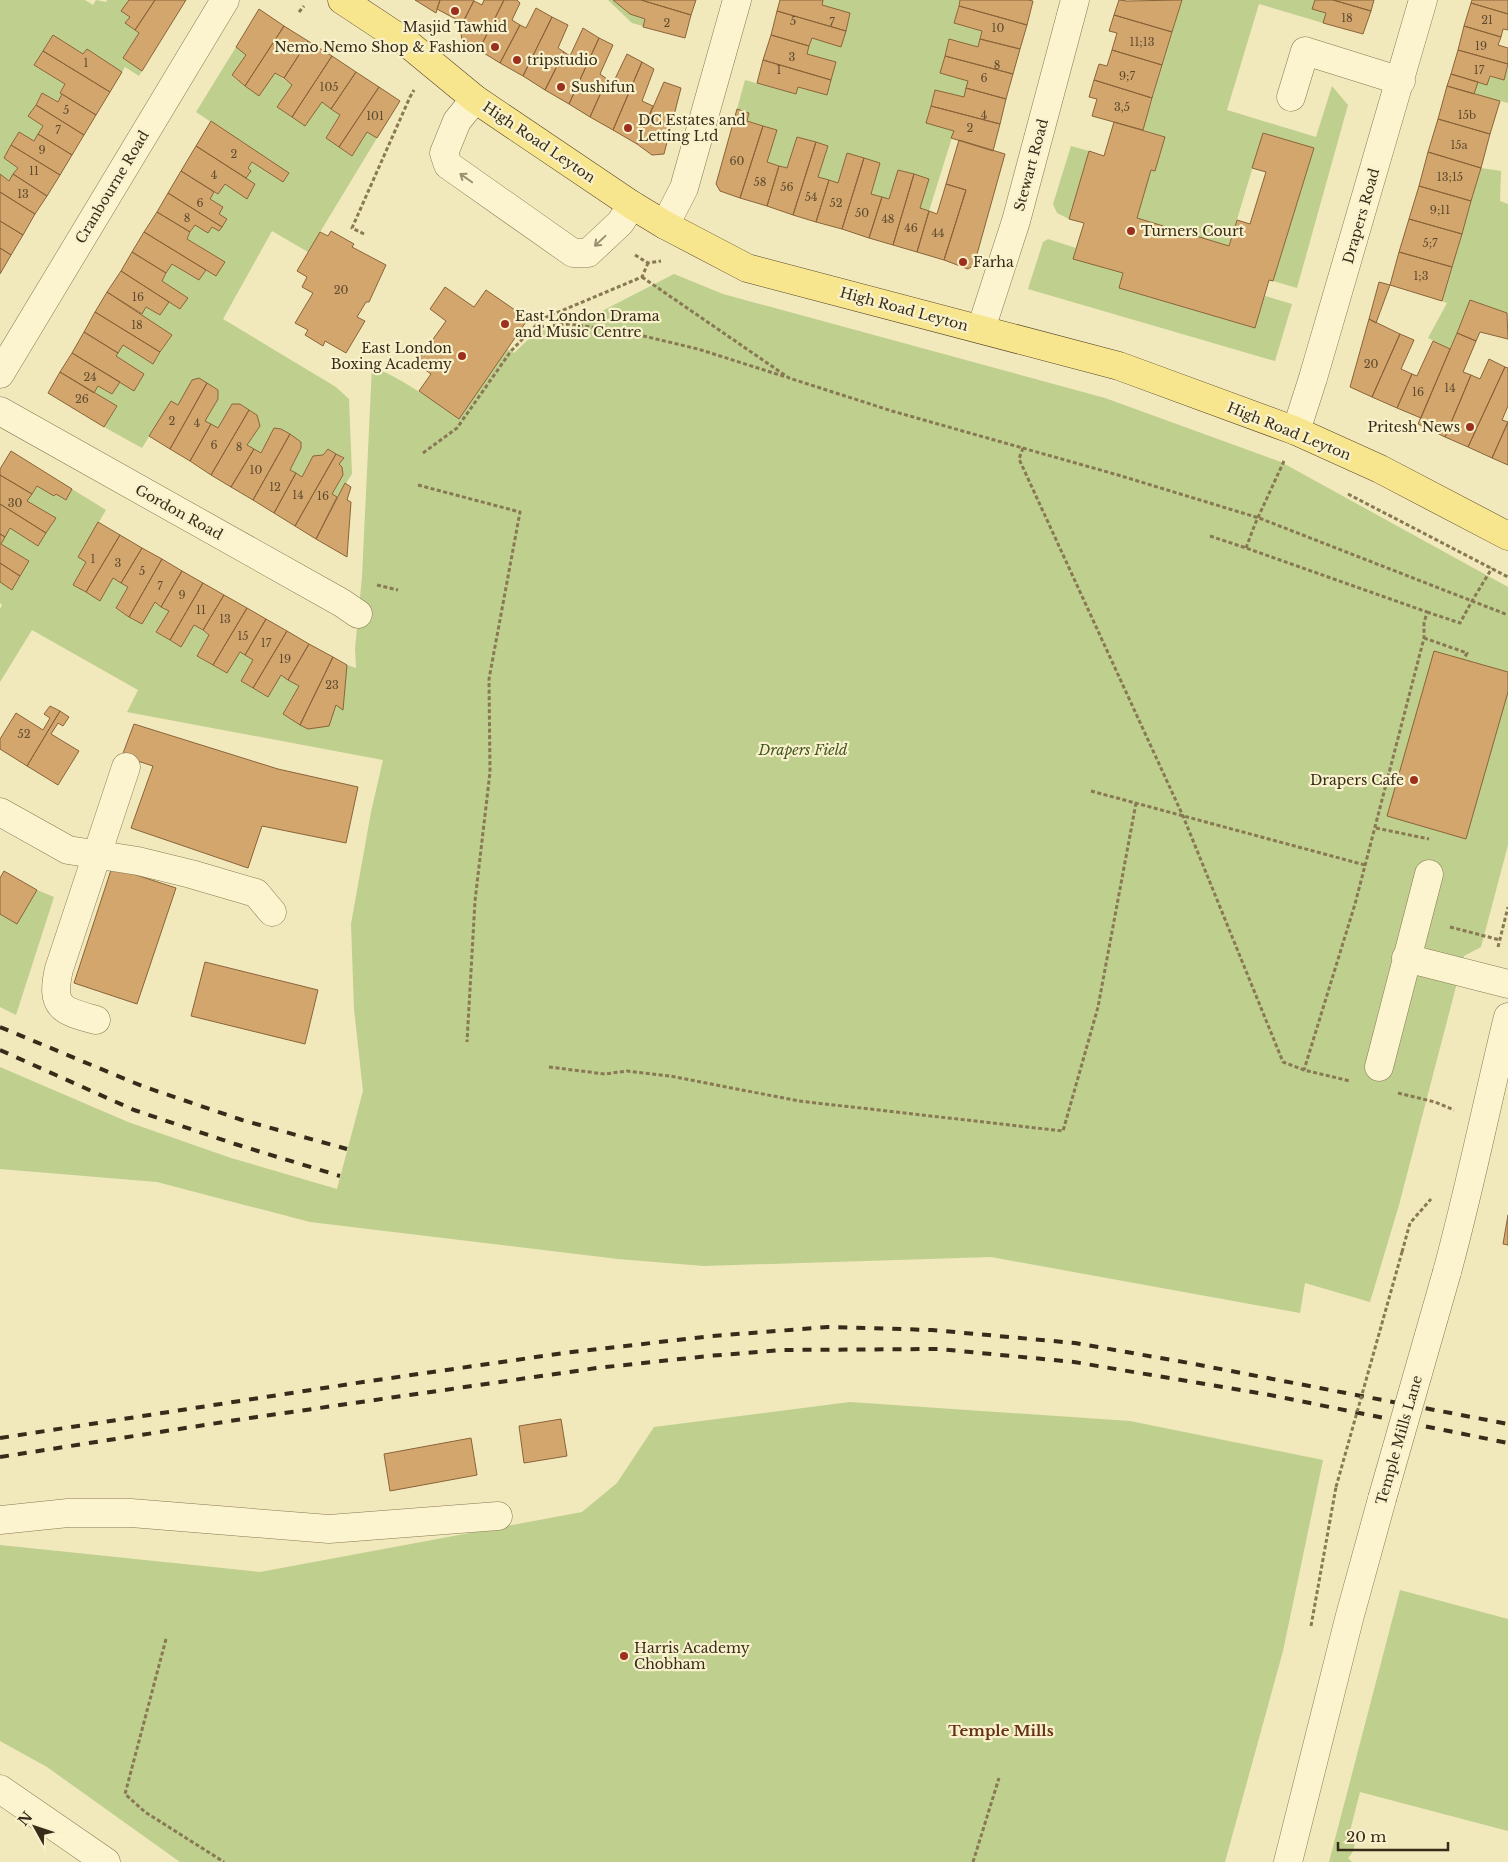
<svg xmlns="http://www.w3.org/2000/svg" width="1508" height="1862" font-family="'Libre Baskerville',serif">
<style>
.green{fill:#becf8e}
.building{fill:#d2a66d;stroke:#8a6438}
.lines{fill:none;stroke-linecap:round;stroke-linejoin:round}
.minor-casing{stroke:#897854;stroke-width:29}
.major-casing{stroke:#564429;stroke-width:29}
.path{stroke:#897854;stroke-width:3;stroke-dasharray:4 2.5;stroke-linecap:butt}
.minor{stroke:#fbf4ce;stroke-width:28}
.major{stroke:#f8e68e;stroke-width:28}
.rail{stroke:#372c1a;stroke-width:4;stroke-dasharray:9 9;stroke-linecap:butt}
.minor-bridge-casing{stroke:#897854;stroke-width:29;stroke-linecap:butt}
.path-bridge{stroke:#897854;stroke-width:3;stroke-dasharray:4 2.5;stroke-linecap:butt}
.minor-bridge{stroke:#fbf4ce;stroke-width:28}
.oneway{stroke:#999074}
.poi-dot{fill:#9c301f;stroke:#f8f1cb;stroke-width:2}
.labels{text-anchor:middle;stroke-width:4.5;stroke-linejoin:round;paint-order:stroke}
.number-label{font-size:11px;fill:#5e4a2f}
.poi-label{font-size:14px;fill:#372c1a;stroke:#f8f1cb;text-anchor:start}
.street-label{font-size:14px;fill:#372c1a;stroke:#f8f1cb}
.park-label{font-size:14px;font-style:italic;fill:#40551f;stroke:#f8f1cb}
.neighbourhood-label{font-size:15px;font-weight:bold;fill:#663216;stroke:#f8f1cb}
</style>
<rect width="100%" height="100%" fill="#f1e8bb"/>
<path class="green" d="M0,0h85l8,5 3,-5 10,2 1,-2h22l1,17 -5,6 14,10 -16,25 19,13 -3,5 -14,-9 -3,5 -35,-23 -4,5 -30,-19 -19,30 31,19 -5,8 2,2 -4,8 -16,-9 -13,23 14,10 -9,15 -15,-9 -15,26 14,10 -9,13 -9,-7z
M608,0h5l17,14 15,5 -2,7 -11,-3z
M823,0h137l-6,23 28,8 -4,16 -29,-7 -9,33 28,8 -4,16 -29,-7 -9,33 28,8 -25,80 -9,-3 9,-29 -31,-9 -9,29 -18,-5 9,-31 -33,-10 -9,30 -20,-6 10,-30 -31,-10 -10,31 -20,-6 10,-32 -30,-9 2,-8 -12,-4 8,-29 50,14 3,-7 29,8 9,-33 -29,-8 5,-16 29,8 9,-32 -28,-9z
M1182,0h133l-2,9 13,4 -3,10 -64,-19 -32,106 89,27 16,-51 16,19 -51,183 -24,-7 41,-133 -51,-15 -34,113 -92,-28 14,-48 4,1 10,-34 -22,-7z
M236,47l10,8 -14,21 13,10 30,-13 17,12 -15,22 28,18 17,-23 18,13 -14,23 26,18 15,-24 10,6 -69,114 -36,-21 -49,88 113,68 13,12 3,75 -15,23 -5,-3 11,-19 -1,-8 -3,-3 4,-6 -15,-9 -5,6 -10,1 -11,21 -12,-7 11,-22v-6l-20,-13 -7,-1 -13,25 -14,-8 13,-19 -3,-11 -17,-11h-8l-14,24 -13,-7 13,-22v-9l-19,-12 -21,27 -7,-4 -29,47 -38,-21 13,-21 -23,-13 4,-7 14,8 8,-12 14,9 10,-17 -28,-18 7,-11 30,19 19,-29 -32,-19 6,-9 14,8 9,-13 11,7 8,-11 -26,-17 10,-17 27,16 7,-10 18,-8 -37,-23 8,-14 17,2 7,4 8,-11 -8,-6 4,-7 -13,-8 4,-7 4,2 7,-10 22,14 8,-14 -9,-6 5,-7 -3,-3 4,-6 31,20 6,-8 -93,-62z
M1508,66v37l-34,-9 4,-12 9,2 3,-8 14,4z
M1071,146l18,5 -20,68 -12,-6 -4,-9z
M1481,168l20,3 -1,30 8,3v112l-1,-3 -37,-13 -20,49 -22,-11 19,-35 -5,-2z
M1048,239l28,9 -2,11 49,14 -4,15 135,40 11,-32 27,8 -17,57 -247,-72 15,-47z
M674,274l49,20 382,104 176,64 227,125v258l-27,102 -17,9 -65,249 -29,97 -65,-19 -5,30 -309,-56 -287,9 -86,-7 -308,-37 -153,-40 -157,-13v-102l128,55 103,36 106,31 26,-98 -9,-82 -3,-85 20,-112 12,-52 -256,-48 11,-22 -106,-60 -32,52v-73l2,-4 -2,-2v-21l12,7 17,-28 -28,-17 9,-16 28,18 18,-28 -29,-17 10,-15 17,10 2,-2 9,6 7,-11 34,21 -28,47 8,5 -13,23 27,15 13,-22 15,9 -12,22 13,8 26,-15 14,9 -13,21 25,15 13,-22 15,10 -11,22 29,16 13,-21 13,8 -12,21 27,16 13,-22 18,11 -16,28 17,11 36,-20 7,5 4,-45 9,3 -1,-19 7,-72 10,-211c31,14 59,33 87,52l48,-69 7,4 23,-22 32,-3z
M37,890l17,7 -38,118 -16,-8v-93l17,9z
M850,1402l280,19 193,39 -40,191 -58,211h-1045l-133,-95 -47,-26v-196l260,27 322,-60 35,-29 37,-56z
M1400,1590l108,29v212l-148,-39 -10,39c7,11 6,18 -2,27l4,4h-23z"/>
<path class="building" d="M129,0h26l-20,30 -10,-7 5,-6 -9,-6z
M155,0h31l-44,71 -19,-13 16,-25 -4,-3z
M415,0h25l-4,13z
M440,0h34l-11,23 -26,-14z
M484,0h20l-25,50 -17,-10 -2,-13 14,-26 8,4z
M504,0h13l3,3 -8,17 8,5 -20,38 -21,-13z
M613,0h28l50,15 -6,23 -42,-11 2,-8 -15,-5z
M641,0h55l-5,15z
M780,0h43l-1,5 28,8 -4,18 -69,-20z
M960,0h68l5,1 -6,24 -68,-19z
M1119,0l8,1 55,-1 -10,32 -58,-17z
M1315,0h18l38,11 -8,23 -40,-11 3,-10 -14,-4z
M1333,0h41l-3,11z
M1472,0h36v14l-37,-11z
M1471,3l37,11v16l-5,-1 -2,8 -37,-11z
M959,6l68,19 -7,24 -40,-10 2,-8 -28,-8z
M536,8l16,9 -29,59 -23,-13 20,-38 6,3z
M259,9l25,17 -39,60 -13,-11 14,-20 -10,-8z
M777,11l69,20 -5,16 -29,-9 -3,8 -38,-11z
M1114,15l58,17 -10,33 -50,-15 5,-17 -8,-2z
M552,17l16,8 -10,23 6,4 -19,38 -22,-14z
M284,26l24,15 -24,37 -9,-5 -16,23 -14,-10z
M1464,26l37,11 -3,8 10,3v16l-50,-14z
M583,28l16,10 -30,66 -24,-14 19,-38 6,4z
M53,35l30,19 4,-5 35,23 -12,20 -67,-41z
M771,35l38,11 -2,8 29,8 -5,18 -68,-20z
M599,38l14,7 -13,29 7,5 -17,38 -21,-13z
M949,39l29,8 2,-8 40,10 -7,25 -68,-18z
M308,41l24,15 -40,61 -15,-10 15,-22 -8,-7z
M1112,50l50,15 -10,33 -58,-18 5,-16 8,2z
M1458,50l50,14 -4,16 -14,-4 -3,9 -36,-11z
M43,51l67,41 -14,23 -36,-22 5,-9 -31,-19z
M627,54l15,8 -29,68 -23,-13 17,-38 6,4z
M332,56l24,16 -25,37 -9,-7 -17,24 -13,-9z
M945,56l68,18 -7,25 -40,-11 2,-7 -28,-8z
M763,60l68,20 -4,15 -29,-8 -2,7 -39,-11z
M642,62l12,7 -12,32 11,5 -16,38 -24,-14z
M356,72l23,15 -40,60 -13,-9 14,-23 -9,-6z
M1451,74l27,8 -4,12 -27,-8z
M1094,80l58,18 -9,32 -51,-14 5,-17 -8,-2z
M664,82l17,6 -17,66 -12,1 -15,-11z
M1447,86l53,15 -10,33 -52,-15z
M379,87l21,14 -23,37 -10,-6 -15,24 -13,-9z
M966,88l40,11 -6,25 -69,-18 4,-16 29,7z
M42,93l16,9 4,-8 34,21 -12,20 -48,-30z
M36,105l48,30 -12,20 -34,-21 5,-8 -15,-10z
M931,106l69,18 -7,27 -42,-13 3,-7 -28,-8z
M737,109l12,4 -2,8 16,5 -23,72 -20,-7 -4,-7z
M1438,119l52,15 -9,34 -53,-16z
M211,121l78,52 -6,9 -31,-20 -4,6 3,3 -5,7 -50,-32z
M1114,122l51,15 -10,34 -4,-1 -14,48 92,28 8,-26 13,4 16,-52 -14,-4 11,-35 51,15 -41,133 -4,-1 -14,48 -136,-40 4,-15 -50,-14 11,-36 -15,-4 20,-68 15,5z
M763,126l14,4 -10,32 12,4 -12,40 -27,-8z
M19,132l15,9 4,-7 34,21 -12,20 -49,-30z
M797,137l19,5 -23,73 -26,-9 12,-40 8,2z
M959,140l46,14 -31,111 -6,4 -24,-9 22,-70 -20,-6z
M816,142l12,4 -10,31 11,3 -13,42 -23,-7z
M11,145l49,30 -13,21 -34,-22 5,-6 -14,-10z
M196,146l59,38 -8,15 -22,-15 -7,10 -37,-23z
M1428,152l53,16 -10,33 -52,-15z
M847,153l17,5 -22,71 -26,-7 13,-42 9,3z
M864,158l16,5 -9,31 11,3 -13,41 -27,-9z
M898,170l16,4 -21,71 -24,-7 13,-41 7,2z
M181,171l33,21 -4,7 13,8 -4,7 8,5 -5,8 -54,-34z
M0,174l9,7 4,-7 34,22 -12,18 -35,-22z
M914,174l15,5 -9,29 9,3 -12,41 -24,-7z
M946,184l20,6 -22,70 -27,-8 12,-41 8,3z
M1419,186l52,15 -9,33 -53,-15z
M0,192l35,22 -12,21 -23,-14z
M168,193l54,34 -3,4 -7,-4 -4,6 -13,-8 -5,7 -33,-20z
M157,212l33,20 -3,7 38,23 -9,14 -72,-44z
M1409,219l53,15 -10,33 -53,-15z
M0,221l23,14 -12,20 -11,-7z
M331,231l23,13 -2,3 34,18 -17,37h-3l-9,15 8,4 -19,32 -21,-12 -2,5 -18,-11 3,-5 -13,-7 18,-30 -11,-6 5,-10 -10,-6 23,-39 8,4z
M144,232l62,38 -7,10 -27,-16 -6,9 -34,-21z
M0,248l11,7 -11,19z
M132,252l34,21 -4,8 26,17 -8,11 -59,-38z
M1399,252l53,15 -10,34 -52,-16z
M121,271l48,31 -9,13 -14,-8 -4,7 -35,-22z
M1379,282l11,3 -14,38 -7,-4z
M445,287l29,20 12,-17 42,29 -69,100 -40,-28 12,-17 -15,-11 30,-42 -16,-12z
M107,292l65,43 -12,17 -65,-40z
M1470,300l37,13 1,26 -28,-7 -4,9 -19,-8z
M95,312l65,40 -7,12 -30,-19 -5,8 -34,-21z
M1369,319l31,15 -28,63 -22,-10z
M84,332l34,21 -2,3 28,18 -10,17 -62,-38z
M1457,333l19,8 -13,31 8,3 -26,62 -27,-13z
M1400,334l14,6 -13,29 11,5 -15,34 -25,-11z
M1433,341l17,8 -29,69 -24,-10 15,-34 5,2z
M72,353l48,29 -8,12 -14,-8 -4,7 -34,-21z
M1489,359l16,8 -37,80 -23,-10 26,-62 9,4z
M1505,367l3,1v38l-6,14 6,2 -16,36 -24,-11z
M60,372l57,34 -13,21 -56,-34z
M199,378l8,5 -37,66 -21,-13 22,-35 7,4 14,-25z
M207,383l11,7v9l-13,22 6,3 -21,37 -20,-12z
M232,404h8l9,6 -38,65 -21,-14 21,-37 7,4z
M249,410l8,5 3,11 -13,19 7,4 -23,38 -20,-12z
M1508,422v43l-16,-7z
M274,428l7,1 9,5 -37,66 -22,-13 23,-38 7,4z
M290,434l11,8v6l-11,22 6,3 -22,40 -21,-13z
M328,449l8,5 -41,72 -21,-13 22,-40 6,4 11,-21 10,-1z
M11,451l61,38 -6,11 -10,-6 -2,2 -17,-10 -5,8 -32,-19v-6z
M336,454l8,4 -5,6 3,3 1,8 -11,19 5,3 -21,42 -21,-13z
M0,475l32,19 -5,7 29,17 -10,15 -46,-29z
M345,483l6,4 -4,13 4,2 -4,55 -31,-18z
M0,504l46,29 -8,13 -28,-18 -5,9 -5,-3z
M98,522l22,13 -34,57 -13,-7 13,-23 -8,-5z
M0,534l5,3 -4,7 28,17 -9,15 -20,-13z
M120,535l22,13 -21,35 -8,-5 -13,23 -14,-9z
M142,548l20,11 -33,58 -13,-9 12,-21 -7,-4z
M162,559l20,12 -21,36 -6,-5 -13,22 -13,-7z
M0,563l20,13 -8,14 -12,-8z
M182,571l21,12 -33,57 -14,-8 13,-21 -8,-4z
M203,583l21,12 -21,35 -9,-5 -13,22 -11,-7z
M224,595l23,13 -34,57 -16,-9 12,-21 -6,-5z
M247,608l19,11 -21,36 -5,-3 -13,21 -14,-8z
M266,619l21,12 -34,57 -12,-7 12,-21 -8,-5z
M287,631l22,13 -21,36 -7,-5 -13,22 -15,-9z
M309,644l24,13 -33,68 -17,-11 16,-28 -11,-6z
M1434,651l74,21v20l-42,147 -79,-23z
M333,657l14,8 -4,45 -7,-5 -7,21 -21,3 -8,-4z
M50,706l10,5 -33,55 -27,-17v-10l16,-26 27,17 7,-12 -6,-4z
M60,711l9,6 -6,9 -5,-3 -7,11 28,17 -21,34 -31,-19z
M134,724l144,45 80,18 -12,56 -84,-17 -14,42 -117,-40 22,-62 -31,-10z
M112,867l64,21 -39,116 -63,-21z
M4,871l33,19 -20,34 -17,-10v-36z
M205,962l113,28 -13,54 -114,-28z
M1508,1215v30l-5,-1z
M561,1419l6,37 -43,7 -5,-37z
M471,1438l6,37 -87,16 -6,-37z"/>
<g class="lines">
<g class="minor-casing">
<path id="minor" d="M1291,97l14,-46 96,30
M475,99l-18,22 -13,32 4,12 125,88h15l32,-30 12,-18
M665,225l19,-37 53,-188
M981,329l35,-108 59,-221
M0,374l225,-374
M0,411l342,192 16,11
M1296,431l17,-53 110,-378
M0,812l68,38 70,11 53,13 65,19 16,19
M1406,958l102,26
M96,1020c-34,-9 -46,-12 -37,-51l67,-202
M1379,1067l50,-193
M1447,1272c23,-84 40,-170 61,-255
M0,1520l68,-7h63l198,16 169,-13
M0,1789l106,73
M1288,1862l61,-243 33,-120"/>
</g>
<g class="major-casing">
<path id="major" d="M342,0l65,43 68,56 157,106 33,20 82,43 372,98 177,65 84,38 128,67"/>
</g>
<path class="path" d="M299,12l5,-6
M364,234l-12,-6 58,-131 4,-7
M635,255l13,8 13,-2
M642,277l147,101 103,33 226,64 141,43 249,97
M535,326l9,-8 98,-41 6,-14
M1023,448l-4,11 164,357 100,246 21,8 46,11
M423,453l34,-25 54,-77 23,-24 37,-3 64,10 63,15 88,28
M418,485l102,27 -31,167 1,93 -15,129 -8,141
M1348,494l160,83
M1210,536l36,12 181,64 -3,11v15l-69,266 -51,166
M1246,548l9,-24 29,-63
M377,585l21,5
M1427,612l33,11 12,-22 20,-33
M1424,638l43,15 -3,6
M1091,791l274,74
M1376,828l53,11
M1450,927l50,13
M1498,947l10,-40
M549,1067l56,7 22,-3 43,5 129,25 264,30 35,-124 38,-204
M1398,1093l37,9 19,8
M1402,1252l8,-29 21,-24
M1311,1626l25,-139
M166,1639l-41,155 20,18 79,50
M973,1862l26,-84"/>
<use href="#minor" class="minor"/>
<use href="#major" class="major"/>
<path class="rail" d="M0,1027l142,59 100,34 105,29
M0,1050l134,60 101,34 105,32
M0,1438l363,-56 201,-29 148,-17 116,-9 104,3 143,13 114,20 319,61
M0,1457l243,-38 354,-51 111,-12 74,-6 157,-1 135,13 196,33 238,48"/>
<g class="minor-bridge-casing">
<path id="minor-bridge" d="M1382,1499l65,-227"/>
</g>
<path class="path-bridge" d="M1336,1487l66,-235"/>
<use href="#minor-bridge" class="minor-bridge"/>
</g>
<defs><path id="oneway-shaft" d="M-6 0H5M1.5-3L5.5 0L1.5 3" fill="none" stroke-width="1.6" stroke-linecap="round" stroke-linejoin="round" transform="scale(1.25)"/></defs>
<g class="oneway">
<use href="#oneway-shaft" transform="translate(466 178) rotate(-145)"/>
<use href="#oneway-shaft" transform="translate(600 241) rotate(137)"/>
</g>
<g class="poi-dot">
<circle cx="455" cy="11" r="5"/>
<circle cx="495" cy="47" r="5"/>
<circle cx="517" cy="60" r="5"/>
<circle cx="561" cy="87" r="5"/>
<circle cx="628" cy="128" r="5"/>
<circle cx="1131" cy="231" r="5"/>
<circle cx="963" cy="262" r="5"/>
<circle cx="505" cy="324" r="5"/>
<circle cx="462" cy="356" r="5"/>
<circle cx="1470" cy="427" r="5"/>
<circle cx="1414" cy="780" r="5"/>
<circle cx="624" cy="1656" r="5"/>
</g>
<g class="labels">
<g class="number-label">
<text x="1347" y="22">18</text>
<text x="1487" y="24">21</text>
<text x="793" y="25">5</text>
<text x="832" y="26">7</text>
<text x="667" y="27">2</text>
<text x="998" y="32">10</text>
<text x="1142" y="46">11;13</text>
<text x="1481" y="50">19</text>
<text x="792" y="61">3</text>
<text x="86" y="67">1</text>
<text x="997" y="69">8</text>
<text x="779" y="74">1</text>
<text x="1479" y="74">17</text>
<text x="1127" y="80">9;7</text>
<text x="984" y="82">6</text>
<text x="329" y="91">105</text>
<text x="1122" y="111">3,5</text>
<text x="66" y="114">5</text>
<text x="984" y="119">4</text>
<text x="1467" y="119">15b</text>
<text x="375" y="120">101</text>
<text x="970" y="132">2</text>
<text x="58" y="134">7</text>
<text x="1459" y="149">15a</text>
<text x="42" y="154">9</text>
<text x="234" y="158">2</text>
<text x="737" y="165">60</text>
<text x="34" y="175">11</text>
<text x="214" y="179">4</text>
<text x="1450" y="181">13;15</text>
<text x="760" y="186">58</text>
<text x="787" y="191">56</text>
<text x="23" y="198">13</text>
<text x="811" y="201">54</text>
<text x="200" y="207">6</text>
<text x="836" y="207">52</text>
<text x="1440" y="214">9;11</text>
<text x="862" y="217">50</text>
<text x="187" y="222">8</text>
<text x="888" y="223">48</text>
<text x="911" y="232">46</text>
<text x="938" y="237">44</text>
<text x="1430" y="247">5;7</text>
<text x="1421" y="280">1;3</text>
<text x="341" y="294">20</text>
<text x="138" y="301">16</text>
<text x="137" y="329">18</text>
<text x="1371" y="368">20</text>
<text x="90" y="381">24</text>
<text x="1450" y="392">14</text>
<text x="1418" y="396">16</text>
<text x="82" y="403">26</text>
<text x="172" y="425">2</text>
<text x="197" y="427">4</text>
<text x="214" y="449">6</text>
<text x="239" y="451">8</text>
<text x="256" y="474">10</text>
<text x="275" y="491">12</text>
<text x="298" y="499">14</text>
<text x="323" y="500">16</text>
<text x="15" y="507">30</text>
<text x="93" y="563">1</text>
<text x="118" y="567">3</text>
<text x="142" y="575">5</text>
<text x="160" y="590">7</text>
<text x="182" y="599">9</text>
<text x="201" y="614">11</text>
<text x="225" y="623">13</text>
<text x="243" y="640">15</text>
<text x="266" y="647">17</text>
<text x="285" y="663">19</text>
<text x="332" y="689">23</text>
<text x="24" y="738">52</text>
</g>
<g class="poi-label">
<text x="455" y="32" text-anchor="middle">Masjid Tawhid</text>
<text x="485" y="52" text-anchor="end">Nemo Nemo Shop &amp; Fashion</text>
<text x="527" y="65">tripstudio</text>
<text x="571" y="92">Sushifun</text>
<text x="638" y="125">DC Estates and<tspan x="638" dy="16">Letting Ltd</tspan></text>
<text x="1141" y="236">Turners Court</text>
<text x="973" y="267">Farha</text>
<text x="515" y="321">East London Drama<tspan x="515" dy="16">and Music Centre</tspan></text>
<text x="452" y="353" text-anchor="end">East London<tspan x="452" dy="16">Boxing Academy</tspan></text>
<text x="1460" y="432" text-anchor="end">Pritesh News</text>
<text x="1404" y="785" text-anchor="end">Drapers Cafe</text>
<text x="634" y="1653">Harris Academy<tspan x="634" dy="16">Chobham</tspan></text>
</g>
<g class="street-label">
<text transform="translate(539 142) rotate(34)" y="5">High Road Leyton</text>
<text transform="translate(1031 165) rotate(-75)" y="5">Stewart Road</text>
<text transform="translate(112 187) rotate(-59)" y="5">Cranbourne Road</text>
<text transform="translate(1361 216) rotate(-74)" y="5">Drapers Road</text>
<text transform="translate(904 309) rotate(15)" y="5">High Road Leyton</text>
<text transform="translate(1289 431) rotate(22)" y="5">High Road Leyton</text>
<text transform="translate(179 512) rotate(29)" y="5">Gordon Road</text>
<text transform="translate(1399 1440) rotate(-74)" y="5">Temple Mills Lane</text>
</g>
<g class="park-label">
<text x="803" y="755">Drapers Field</text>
</g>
<g class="neighbourhood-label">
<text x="1001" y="1736">Temple Mills</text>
</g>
</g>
<g transform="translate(35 1827) rotate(310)" stroke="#f8f1cb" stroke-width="4" paint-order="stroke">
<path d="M0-4L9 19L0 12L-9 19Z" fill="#372c1a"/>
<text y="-8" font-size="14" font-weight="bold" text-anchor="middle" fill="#372c1a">N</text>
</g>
<path d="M1338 1842v8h110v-8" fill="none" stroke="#372c1a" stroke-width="2.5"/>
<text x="1346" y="1842" font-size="15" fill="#372c1a" stroke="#f8f1cb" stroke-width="4" paint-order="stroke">20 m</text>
</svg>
